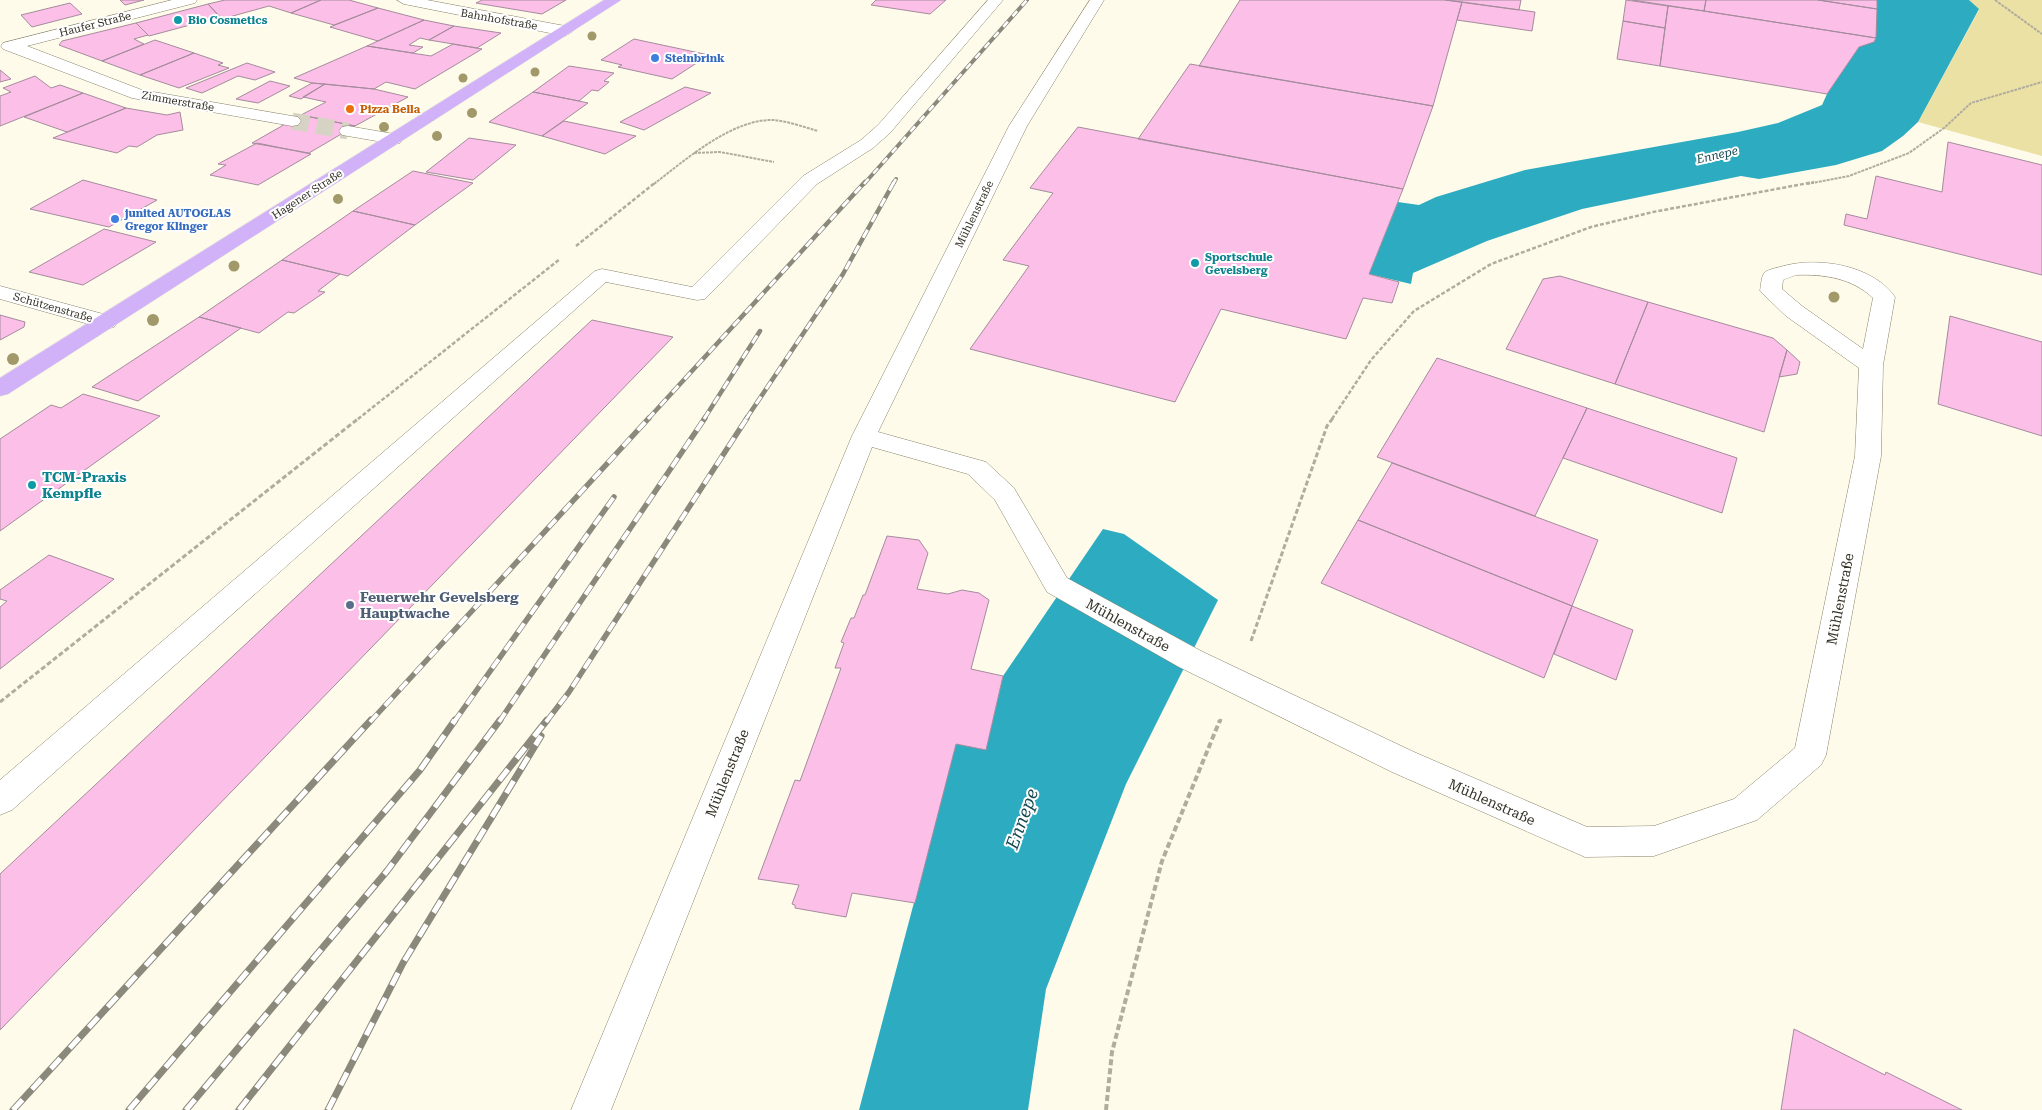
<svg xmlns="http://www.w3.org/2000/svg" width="2042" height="1110" font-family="'Roboto Serif',serif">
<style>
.green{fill:#ece1a4}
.water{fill:#2dacc1}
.building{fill:#fcbfe8;stroke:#a48c9c}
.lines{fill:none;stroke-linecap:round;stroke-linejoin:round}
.minor-tunnel{stroke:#d6d3c4;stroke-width:17;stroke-dasharray:17 8;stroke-linecap:butt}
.service-casing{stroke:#88836a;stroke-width:1}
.minor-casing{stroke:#88836a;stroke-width:1}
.primary-casing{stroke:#dfdedc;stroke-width:1}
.path-far3{stroke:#b0ad9f;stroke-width:2;stroke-dasharray:3 1;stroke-linecap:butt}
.path-far2{stroke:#b0ad9f;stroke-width:2.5;stroke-dasharray:4 2;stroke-linecap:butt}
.path-far1{stroke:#b0ad9f;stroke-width:3;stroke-dasharray:5 2.5;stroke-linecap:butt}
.path{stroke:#b0ad9f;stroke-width:4;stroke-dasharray:6 3;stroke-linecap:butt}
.service{fill:#fff;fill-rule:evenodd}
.minor{fill:#fff;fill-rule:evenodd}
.primary{fill:#d1b2f9;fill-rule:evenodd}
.rail-far3-casing{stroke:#8b897b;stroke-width:4}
.rail-far2-casing{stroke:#8b897b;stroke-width:4.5}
.rail-far1-casing{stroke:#8b897b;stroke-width:5.5}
.rail-casing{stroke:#8b897b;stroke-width:7}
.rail-far3{stroke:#fff;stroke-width:2.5;stroke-dasharray:7;stroke-linecap:butt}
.rail-far2{stroke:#fff;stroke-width:3;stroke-dasharray:9;stroke-linecap:butt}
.rail-far1{stroke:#fff;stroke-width:4;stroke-dasharray:11;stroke-linecap:butt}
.rail{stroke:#fff;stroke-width:5;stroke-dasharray:14;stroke-linecap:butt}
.tree{fill:#a1996a}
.culture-dot{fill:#0f9aa8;stroke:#fff;stroke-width:2}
.shop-dot{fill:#3f7fe0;stroke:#fff;stroke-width:2}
.food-dot{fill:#e8710a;stroke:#fff;stroke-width:2}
.service-dot{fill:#5c6f8a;stroke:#fff;stroke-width:2}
.labels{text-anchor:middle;stroke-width:4;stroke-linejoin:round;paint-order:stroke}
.far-street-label{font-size:11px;fill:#343227;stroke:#fff}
.far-culture-label{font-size:11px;font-weight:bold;fill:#0d838f;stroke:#fff;text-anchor:start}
.far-shop-label{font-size:11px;font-weight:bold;fill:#366cbe;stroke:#fff;text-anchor:start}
.far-food-label{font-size:11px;font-weight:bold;fill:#c56008;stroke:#fff;text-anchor:start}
.far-water-label{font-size:12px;font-style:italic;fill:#164a53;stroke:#fff}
.culture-label{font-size:14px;font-weight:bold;fill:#0d838f;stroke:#fff;text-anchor:start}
.service-label{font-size:14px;font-weight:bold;fill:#4e5e75;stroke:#fff;text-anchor:start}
.street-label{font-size:14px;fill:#343227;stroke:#fff}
.near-water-label{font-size:18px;font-style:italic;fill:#164a53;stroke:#fff}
</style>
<rect width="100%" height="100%" fill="#fefbeb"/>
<path class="green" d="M1969,0h73v156l-124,-34 61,-112z"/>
<path class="water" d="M1877,0h92l10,9 -61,113 -15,14 -21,15 -46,14 -77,14 -18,-3 -159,33 -95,32 -74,32 -2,11 -42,-10 29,-72 21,3 17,-8 89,-27 213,-38 40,-9 44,-18 5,-11 32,-47 15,-6z
M1103,529l21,5 94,66 -92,184 -80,205 -18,121h-169l97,-366 30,5 17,-73z"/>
<path class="building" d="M120,0h24l-19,5z
M225,0h96l-30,13 -22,-7 -47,13 -14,-15z
M321,0h28l29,8 -44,17 -43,-12z
M482,0h84l-24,14 -66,-11z
M876,0h70l-16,14 -59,-9z
M1240,0h205l17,2 -29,104 -234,-40z
M1445,0h76l-2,10z
M1626,0l42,6 -3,22 -42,-7z
M1632,0h74l-2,11z
M1706,0h112l59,9 -1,29 -172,-27z
M1818,0h59v9z
M1462,2l73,10 -3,19 -75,-11z
M70,3l12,11 -50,13 -11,-12z
M208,4l12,13 -71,19 -13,-13z
M1668,6l36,5 172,27 -2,4 -15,5 -32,47 -167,-28z
M378,8l46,12 -46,21 -48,-14z
M424,20l30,6 -25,14 -9,-2 -11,7 14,2 -10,6 -46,-7z
M1623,21l42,7 -5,38 -43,-7z
M136,23l12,12 -14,4 10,5 -42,17 -43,-16 3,-4z
M454,26l47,7 -24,15 -48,-8z
M634,39l75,16 -37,24 -54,-12 4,-2 -21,-5z
M155,40l39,13 -54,22 -38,-14z
M453,44l29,5 -67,40 -29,-7 -12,7 -62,-6 -18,-5 73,-32 64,10z
M194,53l29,10 -5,2 11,3 -50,20 -39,-13z
M247,63l28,9 -20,8 -17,-4 -36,17 -16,-5z
M1190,64l243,42 -30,83 -265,-50z
M569,66l45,7 -10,8 5,1 -11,9 -6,-1 -13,11 -46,-9z
M0,70l11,9 -11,3z
M35,76l16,12 9,-3 23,8 -83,33v-30l11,-4 -8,-4z
M270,81l20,5 -32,17 -22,-4z
M312,83l13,1 -24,15 -12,-3z
M325,84l49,5 34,8 -53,29 -54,-11 25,-13 -23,-5z
M685,87l26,6 -67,37 -24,-8z
M533,92l46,9 9,2 -46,33 -53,-14z
M83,93l43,15 -59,24 -43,-15z
M126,108l41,7 13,-3 3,18 -26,5 -20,12 -8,-1 -12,7 -64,-15z
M301,115l54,11 -46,27 -57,-10z
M564,121l72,15 -31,18 -63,-18z
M1078,127l325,62 -34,85 30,8 -7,21 -29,-5 -17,41 -125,-30 -46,93 -205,-53 59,-83 -26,-6 50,-67 -23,-5z
M469,138l47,7 -43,35 -47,-8z
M1948,142l94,23v110l-198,-50 2,-11 21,5 9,-43 66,16z
M257,143l54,11 -53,31 -48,-10 16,-10 -8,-1z
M413,171l60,12 -58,42 -62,-14z
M83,180l74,20 -48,27 -79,-18z
M353,211l62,14 -67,51 -66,-16z
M104,229l52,13 -73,43 -54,-13z
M282,260l58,14 -22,17 7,1 -31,21 -6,-1 -29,21 -60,-16z
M1560,276l88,26 -33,82 -109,-35 37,-70z
M1648,302l125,36 14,12 -23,82 -149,-48z
M0,315l25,7 -1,5 -24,13z
M1950,316l92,26v94l-104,-32z
M199,317l42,11 -103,73 -46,-14z
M592,320l81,17 -673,693v-156z
M1787,350l13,12 -3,12 -18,3z
M1437,358l150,50 -52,108 -158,-59z
M83,394l77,22 -160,115v-92l51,-34 10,3z
M1587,408l150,50 -15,55 -159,-55z
M1392,463l206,77 -26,66 -214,-86z
M1358,520l214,86 -28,72 -223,-95z
M887,536l32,4 9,13 -11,36 31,5 14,-4 17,3 10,7 -18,69 32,7 -17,74 -30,-6 -41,159 -63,-10 -6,24 -51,-9v-3l-3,-1 7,-19 -41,-6 37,-99 5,1 41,-113h-6l9,-25 -3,-1 10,-24h3l9,-23h2z
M49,555l65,24 -114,90v-62l7,-6 -7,-2v-9z
M1572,606l61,24 -17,50 -62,-26z
M1794,1029l91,46 1,-3 76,38h-181z"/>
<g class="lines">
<path class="minor-tunnel" d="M292,121l56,10"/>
<g class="service-casing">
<path id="service" d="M988,0h15l-113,133 -17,15 -56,36 -112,115 -8,1 -91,-18 -594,528 -12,5v-35l595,-509 7,-2 90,18 111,-111 58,-36 17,-15z"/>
</g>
<g class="minor-casing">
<path id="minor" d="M172,0h25l-2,3 -168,43 115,44 150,26 6,1 3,4 -3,4 -6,1 -160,-28 -129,-49 -2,-3 2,-3z
M397,0h30l138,26 8,5 -8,5 -161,-32z
M1090,0h14l-77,126 -149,306 108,30 28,26 53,90 134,73 213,101 173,75 67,-1 80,-27 61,-51 60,-292 4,-88 -73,-52 -26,-25c1,-5 1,-15 5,-19 3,-2 10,-4 15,-5 35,-11 92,-3 115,30l-12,68 -2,91 -55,299 -5,10 -64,55 -103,36 -69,1 -193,-85 -213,-105 -132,-75 -52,-92 -27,-26 -96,-27 -261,663h-40l281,-674 157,-310zM1796,275c28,-1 56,3 77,23l-10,51 -61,-43 -20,-17 1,-9z
M348,126l46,8 6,1 3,4 -3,4 -6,1 -52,-9 -3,-4 3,-4z
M0,286l114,31 3,5 -3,5 -8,2 -106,-30z"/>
</g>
<g class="primary-casing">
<path id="primary" d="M604,0h17l-613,394 -8,2v-18z"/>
</g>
<path class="path-far3" d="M1995,0l47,34
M694,153l26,-1 54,10
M654,184c31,-24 78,-65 119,-64 14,1 31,7 45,11
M1807,184l42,-8 60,-23 35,-25 27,-25 71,-21"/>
<path class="path-far2" d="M576,246l80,-64
M358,419l202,-160
M1332,419l39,-59 43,-49 77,-47 100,-37 62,-15 161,-30"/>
<path class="path-far1" d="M1251,641l76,-215 6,-8
M0,702l359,-284
M1220,722l1,-3"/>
<path class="path" d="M1106,1110l6,-58 50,-191 58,-141"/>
<use href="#service" class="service"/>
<use href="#minor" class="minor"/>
<use href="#primary" class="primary"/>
<g class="rail-far3-casing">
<path id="rail-far3" d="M864,184l163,-184
M893,184l3,-5"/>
</g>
<g class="rail-far2-casing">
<path id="rail-far2" d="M648,419l217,-237
M704,419l56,-88
M746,419l97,-145 51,-92"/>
</g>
<g class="rail-far1-casing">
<path id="rail-far1" d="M370,722l279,-304
M454,722l160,-225
M499,722l206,-304
M546,722l23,-30 178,-274"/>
</g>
<g class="rail-casing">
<path id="rail" d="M13,1110l358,-390
M129,1110l291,-340 35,-50
M186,1110l201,-239 113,-151
M239,1110l308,-390
M328,1110l75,-147 138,-227"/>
</g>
<use href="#rail-far3" class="rail-far3"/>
<use href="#rail-far2" class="rail-far2"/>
<use href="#rail-far1" class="rail-far1"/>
<use href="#rail" class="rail"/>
</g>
<g class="tree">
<circle cx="592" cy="36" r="4.5"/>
<circle cx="535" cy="72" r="4.5"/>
<circle cx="463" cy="78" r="4.5"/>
<circle cx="472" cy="113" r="5"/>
<circle cx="384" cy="127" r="5"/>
<circle cx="437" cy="136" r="5"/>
<circle cx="338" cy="199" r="5"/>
<circle cx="234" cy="266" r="5.5"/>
<circle cx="1834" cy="297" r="5.5"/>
<circle cx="153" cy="320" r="6"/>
<circle cx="13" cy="359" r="6"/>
</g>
<g class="culture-dot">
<circle cx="178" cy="20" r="5"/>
<circle cx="1195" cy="263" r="5"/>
<circle cx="32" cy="485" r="5"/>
</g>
<g class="shop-dot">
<circle cx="655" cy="58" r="5"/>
<circle cx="115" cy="219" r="5"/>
</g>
<circle class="food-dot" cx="350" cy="109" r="5"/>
<circle class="service-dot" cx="350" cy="605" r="5"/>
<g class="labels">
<g class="far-street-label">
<text transform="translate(499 19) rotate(10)" y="4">Bahnhofstraße</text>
<text transform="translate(95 24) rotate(-14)" y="4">Haufer Straße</text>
<text transform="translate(178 101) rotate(10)" y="4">Zimmerstraße</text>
<text transform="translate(307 194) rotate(-33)" y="4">Hagener Straße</text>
<text transform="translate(974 214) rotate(-64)" y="4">Mühlenstraße</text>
<text transform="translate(53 307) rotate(16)" y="4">Schützenstraße</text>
</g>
<g class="far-culture-label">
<text x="188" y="24">Bio Cosmetics</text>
<text x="1205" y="261">Sportschule<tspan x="1205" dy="13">Gevelsberg</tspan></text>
</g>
<g class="far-shop-label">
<text x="665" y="62">Steinbrink</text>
<text x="125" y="217">junited AUTOGLAS<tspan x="125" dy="13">Gregor Klinger</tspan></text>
</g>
<g class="far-food-label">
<text x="360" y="113">Pizza Bella</text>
</g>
<g class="far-water-label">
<text transform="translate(1717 155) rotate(-13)" y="4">Ennepe</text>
</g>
<g class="culture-label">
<text x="42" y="482">TCM-Praxis<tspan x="42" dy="16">Kempfle</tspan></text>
</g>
<g class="service-label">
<text x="360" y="602">Feuerwehr Gevelsberg<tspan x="360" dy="16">Hauptwache</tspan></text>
</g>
<g class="street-label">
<text transform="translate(1840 599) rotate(-79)" y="5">Mühlenstraße</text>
<text transform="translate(1128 625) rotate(29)" y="5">Mühlenstraße</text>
<text transform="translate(727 773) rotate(-68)" y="5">Mühlenstraße</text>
<text transform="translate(1492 802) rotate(24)" y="5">Mühlenstraße</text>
</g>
<g class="near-water-label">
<text transform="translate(1022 819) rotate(-70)" y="6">Ennepe</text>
</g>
</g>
</svg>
